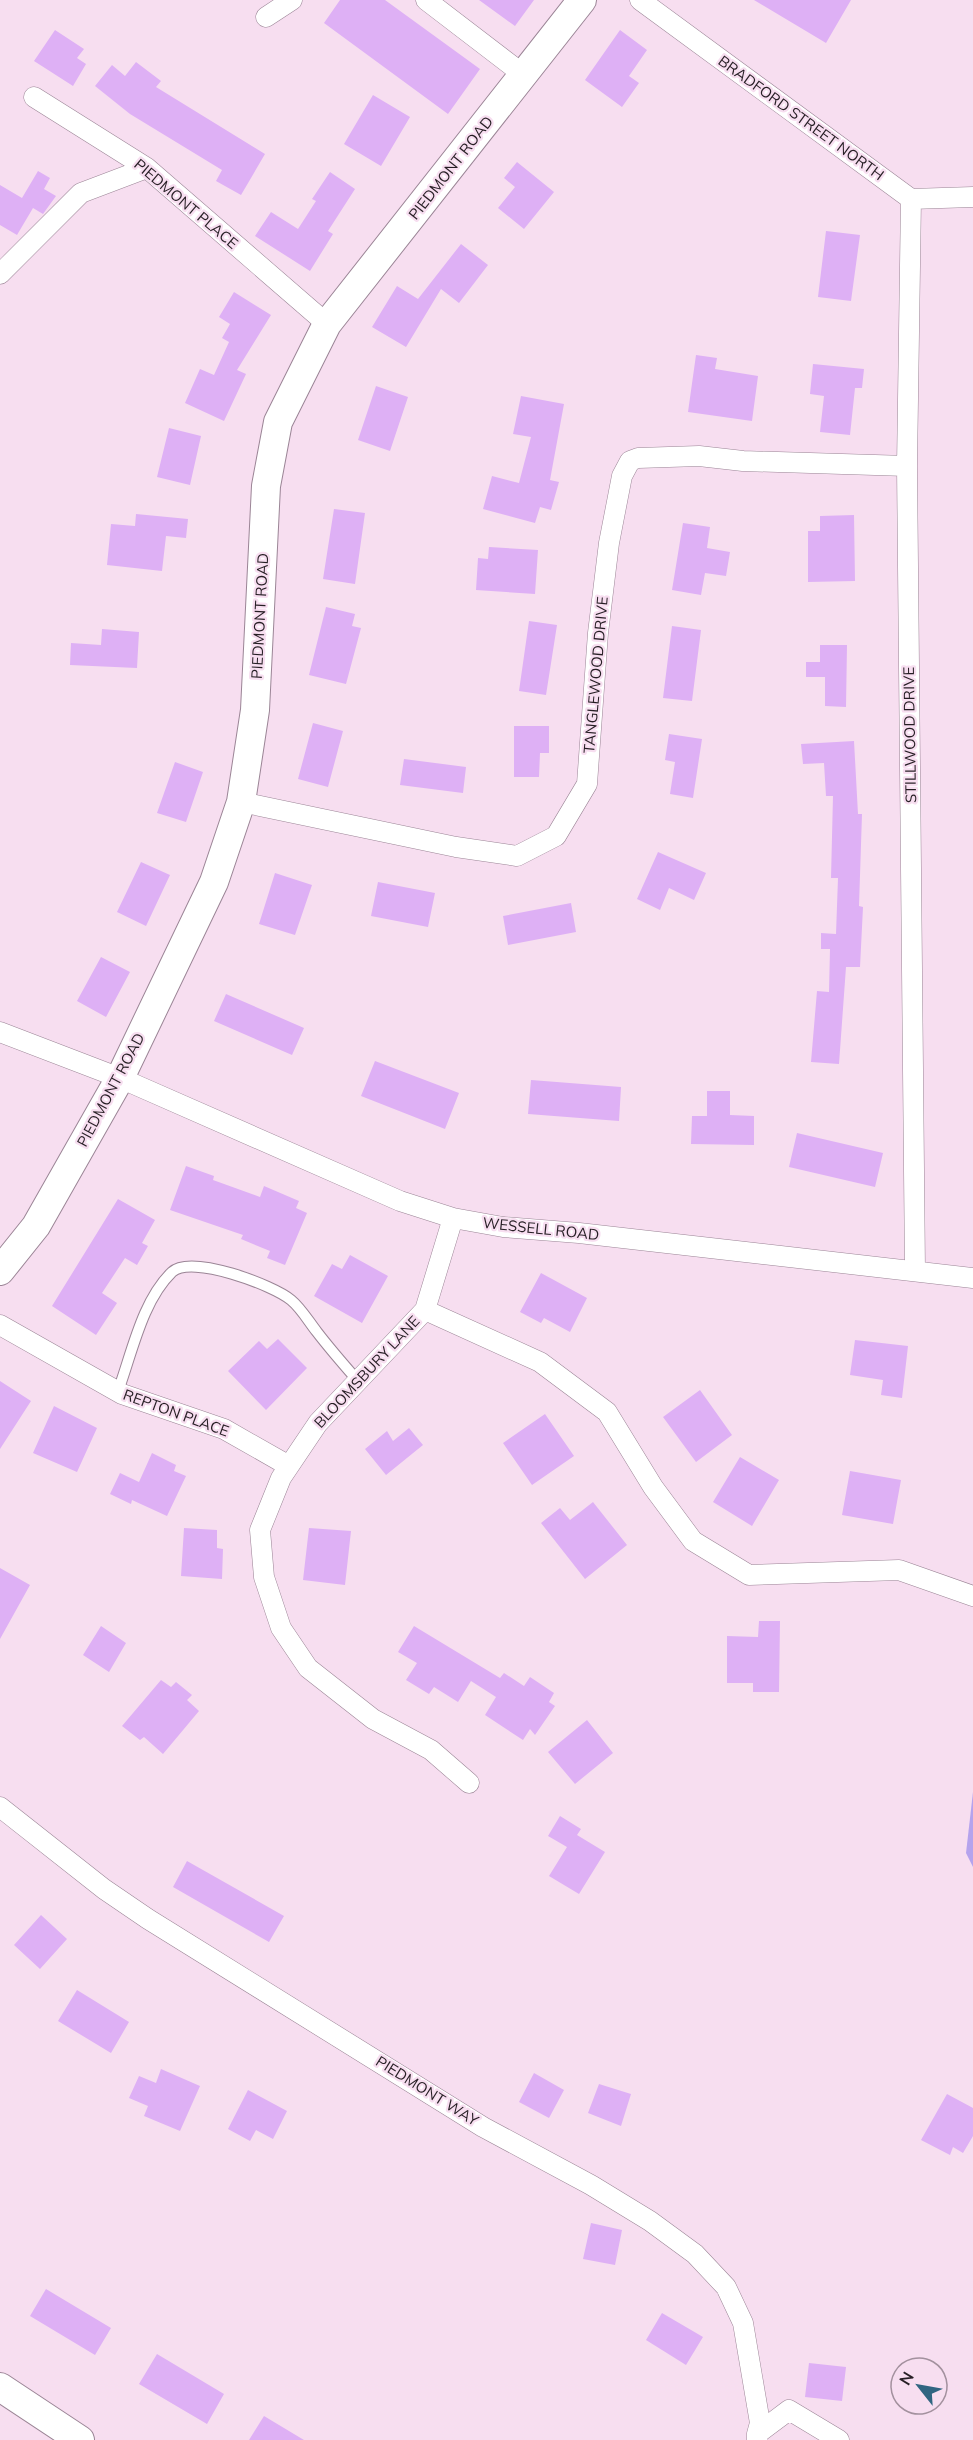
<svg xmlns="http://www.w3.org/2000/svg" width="973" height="2440" font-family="Mulish,sans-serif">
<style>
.water{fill:#b5a3ed}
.building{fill:#deb0f5}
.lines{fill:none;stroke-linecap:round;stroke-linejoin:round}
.lane-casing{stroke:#9b8596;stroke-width:12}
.street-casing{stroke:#9b8596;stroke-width:21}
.secondary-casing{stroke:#9b8596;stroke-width:30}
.lane{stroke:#fff;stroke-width:10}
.street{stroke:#fff;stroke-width:20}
.secondary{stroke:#fff;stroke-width:28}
.labels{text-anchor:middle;stroke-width:4.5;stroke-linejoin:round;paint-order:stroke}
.street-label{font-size:15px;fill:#261e24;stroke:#f7def0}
</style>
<rect width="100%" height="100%" fill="#f7def0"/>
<path class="water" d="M973,1792v75l-7,-14z"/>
<path class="building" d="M340,0h45l95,69 -32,45 -124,-91z
M479,0h55l-19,26z
M754,0h97l-25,43z
M55,30l29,19 -7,9 9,6 -13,22 -39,-25z
M620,30l27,20 -18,26 10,7 -17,24 -37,-27z
M136,62l25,19 -5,6 109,67 -24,41 -25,-14 6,-11 -92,-56 -35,-28 17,-21 13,11z
M373,95l37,22 -29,49 -37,-22z
M517,162l37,30 -30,37 -26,-21 17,-21 -11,-9z
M38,171l12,7 -6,11 12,7 -13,18 -10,-6 -16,27 -17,-10v-40l22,13z
M330,172l25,17 -27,42 5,3 -23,37 -55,-35 16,-24 27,17 18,-28 -4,-2z
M826,231l34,4 -9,66 -33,-4z
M461,244l27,21 -29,38 -18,-14 -35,58 -34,-20 25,-41 21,13z
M234,292l37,23 -34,55 9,4 -22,47 -39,-18 15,-34 14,6 15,-33 -7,-4 8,-14 -11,-7z
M696,355l21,3 -2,11 43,7 -6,45 -64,-9z
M813,364l51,5 -2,19h-7l-5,47 -30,-3 4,-36 -14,-2z
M376,386l32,11 -18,54 -32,-11z
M521,396l43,8 -14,76 9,2 -8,28 -11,-3 -5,16 -52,-14 9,-33 27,7 12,-46 -18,-3z
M169,428l32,8 -11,49 -33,-8z
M334,509l31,4 -10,71 -32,-5z
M136,514l52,5 -2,19 -20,-2 -4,35 -55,-6 4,-41 24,2z
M854,515l1,66 -47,1v-51h12v-15z
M683,523l27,4 -3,21 23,4 -4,24 -21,-3 -4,22 -29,-5z
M489,547l49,3 -3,44 -59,-4 2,-32 10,1z
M326,607l29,7 -3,12 9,2 -15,56 -37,-9z
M529,621l28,4 -11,70 -27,-4z
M672,626l29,4 -9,71 -29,-3z
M102,629l37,3 -2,36 -67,-3 1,-22 30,2z
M820,645h27l-1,62 -21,-1v-29h-19v-15h14z
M313,723l30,8 -15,56 -30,-8z
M514,726h35v27h-9l-1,24h-25z
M669,734l33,5 -9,59 -23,-4 5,-32 -10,-2z
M854,741l4,73h4l-3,92 4,1 -3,60h-14l-7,97 -28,-2 6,-71 12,1 1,-43h-9v-16l15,1 2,-56h-7l2,-82h-7l-2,-33 -21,1 -2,-20z
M404,759l62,8 -3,26 -63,-8z
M175,762l28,10 -17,50 -29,-9z
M658,852l48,21 -12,27 -25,-12 -9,22 -23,-11z
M141,862l29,13 -24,51 -29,-14z
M275,873l37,12 -17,50 -36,-11z
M378,882l57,11 -7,34 -57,-11z
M571,903l5,29 -68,13 -5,-29z
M101,957l29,15 -24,45 -29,-16z
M226,994l78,34 -12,27 -78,-34z
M375,1061l84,32 -14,36 -84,-33z
M531,1080l90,7 -2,34 -91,-7z
M707,1091h23v24l24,1v29l-63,-1 1,-28h15z
M797,1133l86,20 -8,34 -86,-20z
M186,1166l28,10 -1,4 47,17 4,-11 35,15 -3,7 11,5 -22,52 -18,-7 3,-7 -29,-12 2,-4 -73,-25z
M118,1199l37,21 -13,23 6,3 -11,19 -12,-7 -23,35 15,10 -21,32 -44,-29z
M350,1255l38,21 -26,47 -48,-27 18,-32 10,5z
M541,1273l46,25 -17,34 -26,-14 -3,5 -21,-11z
M278,1339l29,29 -41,42 -38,-39 31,-30 8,8z
M855,1340l53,6 -6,52 -21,-3 2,-15 -33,-5z
M0,1381l31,20 -31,48z
M700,1390l32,45 -36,27 -33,-45z
M54,1406l43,22 -20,44 -44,-19z
M545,1414l29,42 -42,29 -29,-42z
M409,1428l14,17 -37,30 -21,-26 22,-18 6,10z
M152,1453l24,12 -2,6 12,5 -19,40 -35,-16 -1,4 -21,-10 10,-21 19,9z
M740,1457l39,23 -27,46 -39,-24z
M850,1471l51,9 -8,44 -51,-9z
M593,1502l34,43 -42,34 -44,-56 19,-15 10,12z
M184,1528l33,2v18l6,1 -1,30 -41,-3z
M309,1528l42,3 -6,54 -42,-5z
M0,1568l30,17 -30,54z
M759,1621h21l-1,71h-26v-9h-26v-47l31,1z
M101,1626l25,17 -17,29 -26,-17z
M414,1626l86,52 4,-5 20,13 6,-9 24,16 -5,9 6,4 -20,29 -5,-6 -7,11 -38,-25 11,-18 -25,-16 -13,21 -24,-15 -5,7 -23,-14 11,-17 -19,-11z
M161,1680l10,7 5,-5 16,13 -5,5 12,11 -36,43 -19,-17 -4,3 -18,-14z
M587,1720l26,33 -38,31 -27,-32z
M560,1816l21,13 -4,6 28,17 -26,42 -30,-18 18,-29 -19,-11z
M187,1861l97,55 -15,26 -96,-55z
M41,1915l26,24 -27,30 -26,-24z
M77,1990l52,32 -18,31 -53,-32z
M161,2069l39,17 -20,45 -36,-15 4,-10 -19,-8 10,-22 17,7z
M534,2073l30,17 -15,28 -30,-16z
M599,2084l32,10 -10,32 -33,-13z
M248,2090l39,21 -14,28 -17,-9 -6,11 -22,-12z
M947,2094l26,14v28l-10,17 -10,-6 -3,8 -29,-15z
M591,2223l31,7 -7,35 -32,-6z
M46,2289l65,39 -16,27 -65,-39z
M662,2313l41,24 -17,28 -40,-25z
M157,2354l67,40 -17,30 -68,-40z
M809,2363l37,4 -4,34 -37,-4z
M264,2416l40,24h-55z"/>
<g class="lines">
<g class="lane-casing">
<path id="lane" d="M118,1391c14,-38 24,-90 54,-119 19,-18 101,13 119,28 10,8 18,22 26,32 13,17 27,33 41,49"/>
</g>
<g class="street-casing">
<path id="street" d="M426,0l98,75
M640,0l271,199 62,-2
M266,17l26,-17
M34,97l113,71 180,156
M911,199l-4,267 8,805
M0,274l81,-81 66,-25
M241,802l215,45 61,9 39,-20 31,-52 11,-151 11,-90 13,-67 8,-15 8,-3 61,-2 44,5 164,5
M0,1032l120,46 280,123 53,17 50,9 76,6 394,45
M453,1218l-28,92 -107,113 -37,55 -21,52 4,47 17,51 27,40 65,51 58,31 38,33
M425,1310l115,52 67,50 46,75 40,54 56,34 150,-5 74,26
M0,1325l122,69 102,35 65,37
M0,1807l104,82 44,30 335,208 108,58 59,36 45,33 31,33 17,36 17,100 -3,11
M757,2440v-6l32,-24 50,30"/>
</g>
<g class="secondary-casing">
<path id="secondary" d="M0,1271l36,-45 84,-148 94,-196 27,-80 14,-92 11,-224 12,-64 49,-98 255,-324
M0,2387l80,53"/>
</g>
<use href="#lane" class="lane"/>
<use href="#street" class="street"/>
<use href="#secondary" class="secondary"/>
</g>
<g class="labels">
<g class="street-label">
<text transform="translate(801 118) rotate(36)" y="5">BRADFORD STREET NORTH</text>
<text transform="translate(451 168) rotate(-52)" y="5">PIEDMONT ROAD</text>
<text transform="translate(186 204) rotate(40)" y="5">PIEDMONT PLACE</text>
<text transform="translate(260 616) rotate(-87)" y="5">PIEDMONT ROAD</text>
<text transform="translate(596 675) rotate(-85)" y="5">TANGLEWOOD DRIVE</text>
<text transform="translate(910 735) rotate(-91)" y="5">STILLWOOD DRIVE</text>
<text transform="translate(111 1090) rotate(-62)" y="5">PIEDMONT ROAD</text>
<text transform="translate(541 1229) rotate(6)" y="5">WESSELL ROAD</text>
<text transform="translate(367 1372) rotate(-47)" y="5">BLOOMSBURY LANE</text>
<text transform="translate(176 1413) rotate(20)" y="5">REPTON PLACE</text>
<text transform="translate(427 2091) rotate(32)" y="5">PIEDMONT WAY</text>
</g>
</g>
<g transform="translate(919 2386) rotate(301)"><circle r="28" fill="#f7def0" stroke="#a3919e" stroke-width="1.5"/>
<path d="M0-4.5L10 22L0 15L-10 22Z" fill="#306581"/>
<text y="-9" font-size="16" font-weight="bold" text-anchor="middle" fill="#261e24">N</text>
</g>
</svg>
